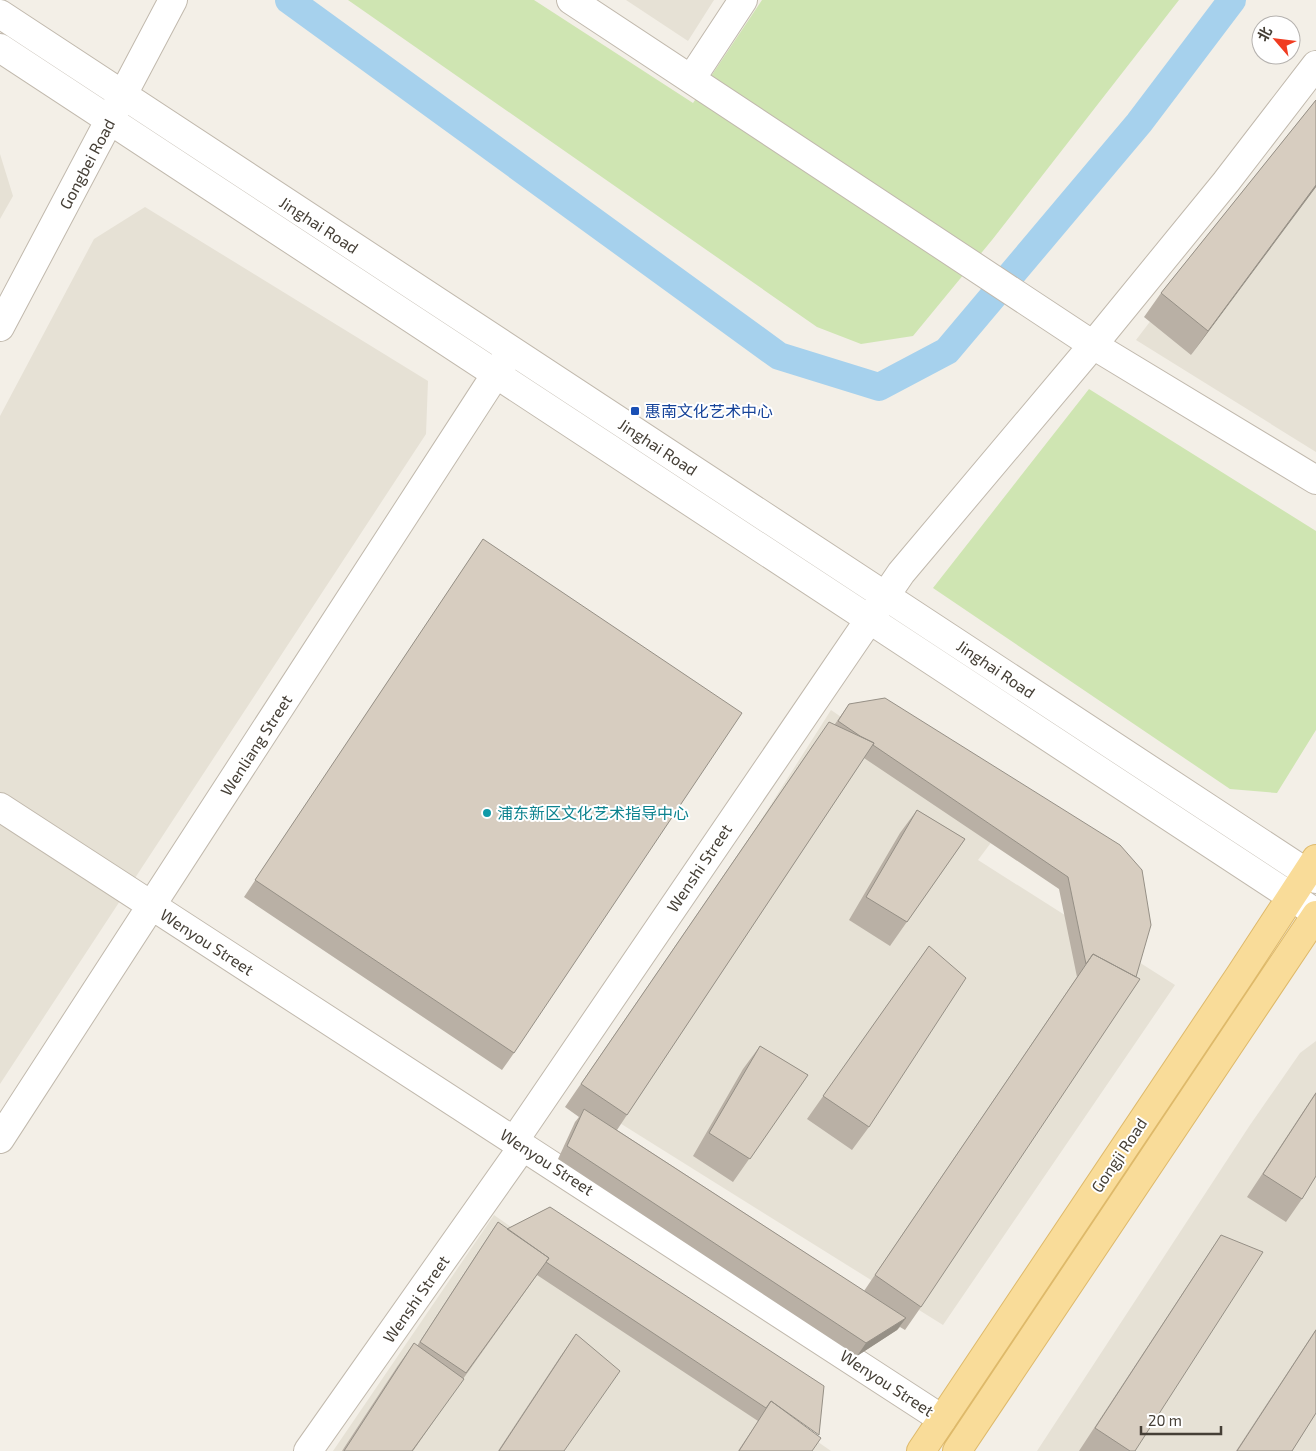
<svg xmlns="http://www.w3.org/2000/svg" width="1316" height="1451" font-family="'Exo 2','Noto Sans SC',sans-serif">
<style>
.residential{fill:#e6e1d5}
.green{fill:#cfe5b2}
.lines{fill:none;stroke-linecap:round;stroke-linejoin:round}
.canal{stroke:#a6d1ed;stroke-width:28}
.minor-casing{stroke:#c1b9ad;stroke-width:30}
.major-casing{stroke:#deb96a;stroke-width:30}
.minor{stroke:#fff;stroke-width:28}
.major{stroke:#f9dc99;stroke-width:28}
.wall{fill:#b9b0a5;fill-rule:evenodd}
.shaded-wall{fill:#969086}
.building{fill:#d7cdc0;stroke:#969086}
.transit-dot{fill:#1a4fb4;stroke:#fff;stroke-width:2}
.culture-dot{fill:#0f9aa8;stroke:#fff;stroke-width:2}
.labels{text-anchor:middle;stroke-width:4;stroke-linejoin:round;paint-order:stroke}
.street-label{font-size:16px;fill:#453f36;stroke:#fff}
.transit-label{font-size:16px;fill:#164399;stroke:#fff;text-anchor:start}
.culture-label{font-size:16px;fill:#0d838f;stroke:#fff;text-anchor:start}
</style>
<rect width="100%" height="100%" fill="#f3efe7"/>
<path class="residential" d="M626,0h88l-26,41z
M1316,104v348l-180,-112z
M0,154l13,42 -13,23z
M145,207l283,174 -2,53 -426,650v-668l94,-177z
M831,710l171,118 -24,32 197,125 -232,340 -360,-225z
M1316,1041v410h-279l213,-326 50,-72z
M494,1215l337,236h-498z"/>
<path class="green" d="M348,0h186l159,103 69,-103h417l-187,240 -79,96 -52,8 -44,-17z
M1089,389l227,142v199l-39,63 -47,-4 -297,-201z"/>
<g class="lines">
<path class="canal" d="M289,0l490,356 100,31 68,-36 192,-228 93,-123"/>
<g class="minor-casing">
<path id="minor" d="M571,0l522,345 223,135
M0,14l1316,865
M0,48l1316,865
M691,79l52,-79
M0,327l173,-327
M0,807l942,612
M0,1139l505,-779
M514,1141l387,-568 192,-228 133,-163 90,-117
M308,1451l215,-305"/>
</g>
<g class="major-casing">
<path id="major" d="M921,1451l319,-476 76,-116
M957,1451l359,-536"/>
</g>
<use href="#minor" class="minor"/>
<use href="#major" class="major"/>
</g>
<path class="wall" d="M1316,100v87l-125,168 -47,-38 17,-24z
M483,539l31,514 -12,17 -258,-173z
M849,704l293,166 -221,437 -16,23 -5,-3 -3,3 -40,26 -299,-197 17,-37 4,-5 -14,-10 248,-362 22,-21zM864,758l195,131 18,88 -213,314 -247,-161z
M917,810l48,29 -75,107 -41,-26 51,-87z
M929,946l-60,181 -17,23 -45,-31z
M760,1046l48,29 -75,107 -40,-26 50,-87z
M1316,1092v84l-14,23 -16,23 -39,-25z
M550,1207l262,244h-74l20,-30 -221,-146 -74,104 -50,72h-71l55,-84 17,-24 3,3 65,-100 16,-24 9,7z
M1221,1235l-86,216h-56l126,-192z
M1316,1329v84l-24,38h-56z
M576,1334l-12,117h-66l62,-94z"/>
<path class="shaded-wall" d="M1316,185v2l-125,168 17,-24z
M906,1318l-9,12 -40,26 9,-13z"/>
<path class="building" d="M1316,100v85l-108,146 -47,-38z
M483,539l259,174 -228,340 -259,-173z
M885,698l235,147 22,25 9,55 -15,52 -43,-23 -7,10 -18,-87 -195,-132 1,-2 -14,-7 -22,-15 11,-17z
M829,722l45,21 -247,372 -46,-31z
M917,810l48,29 -58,83 -41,-25z
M929,946l37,32 -97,149 -46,-31z
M1093,954l47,25 -219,328 -46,-32z
M760,1046l48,29 -58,84 -41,-26z
M1316,1093v83l-14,23 -39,-25z
M584,1109l322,209 -40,25 -299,-197z
M550,1207l274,179 -5,49 -48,-34 -5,7 -220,-146 3,-4 -42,-29z
M498,1222l51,36 -83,115 -46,-31z
M1221,1235l42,17 -128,199h-5l-35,-23z
M1316,1330v83l-24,38h-55z
M576,1334l44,37 -56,80h-65z
M414,1343l50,36 -52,72h-68z
M771,1401l50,37 -9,13h-73z"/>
<rect class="transit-dot" x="630" y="406" width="10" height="10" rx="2.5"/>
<circle class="culture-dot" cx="487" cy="813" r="5"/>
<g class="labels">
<g class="street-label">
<text transform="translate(87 164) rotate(-62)" y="6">Gongbei Road</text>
<text transform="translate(319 225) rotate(33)" y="6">Jinghai Road</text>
<text transform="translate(658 447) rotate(33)" y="6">Jinghai Road</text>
<text transform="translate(996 669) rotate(34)" y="6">Jinghai Road</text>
<text transform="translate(256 745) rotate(-57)" y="6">Wenliang Street</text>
<text transform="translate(699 868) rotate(-56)" y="6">Wenshi Street</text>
<text transform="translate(207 942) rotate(33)" y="6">Wenyou Street</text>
<text transform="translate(1119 1155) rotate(-56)" y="6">Gongji Road</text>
<text transform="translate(547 1162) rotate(33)" y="6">Wenyou Street</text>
<text transform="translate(416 1299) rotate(-55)" y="6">Wenshi Street</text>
<text transform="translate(887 1383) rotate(33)" y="6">Wenyou Street</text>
</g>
<g class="transit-label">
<text x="645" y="417">惠南文化艺术中心</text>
</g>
<g class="culture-label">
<text x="497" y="819">浦东新区文化艺术指导中心</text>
</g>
</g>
<g transform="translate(1276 40) rotate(298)"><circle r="24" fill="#ffffff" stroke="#b5b2af"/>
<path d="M0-4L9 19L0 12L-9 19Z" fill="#f03c21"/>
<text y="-8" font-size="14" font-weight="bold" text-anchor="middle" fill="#453f36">北</text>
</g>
<path d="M1141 1426v8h80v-8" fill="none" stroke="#453f36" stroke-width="2.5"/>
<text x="1148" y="1426" font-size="15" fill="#453f36" stroke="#ffffff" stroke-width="4" paint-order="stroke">20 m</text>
</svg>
